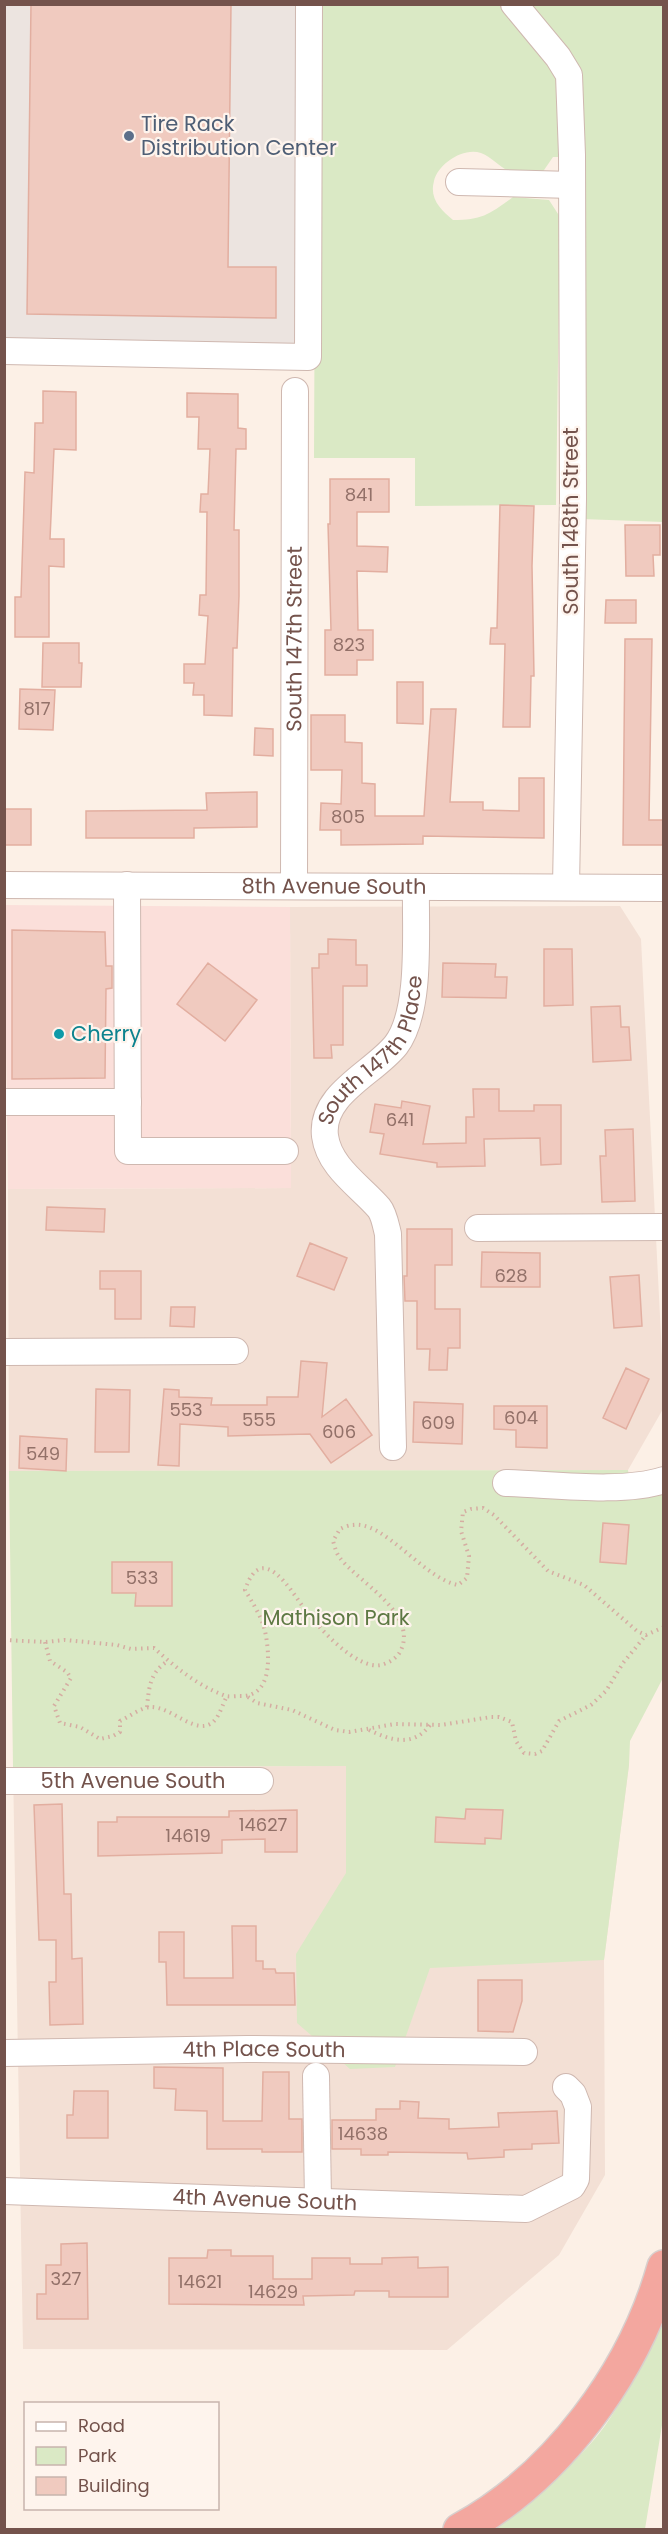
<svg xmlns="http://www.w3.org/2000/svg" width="668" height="2534" font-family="Poppins,sans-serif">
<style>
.residential{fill:#f3e0d5}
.commercial{fill:#fbdfda}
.industrial{fill:#ece4e0}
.green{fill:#dae9c5}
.building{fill:#f0cabf;stroke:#e2aea0;stroke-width:1.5}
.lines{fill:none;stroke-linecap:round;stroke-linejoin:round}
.minor-casing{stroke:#cfb8b0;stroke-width:28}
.highway-casing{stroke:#d8cfcd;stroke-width:36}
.path{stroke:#d5ada2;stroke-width:4;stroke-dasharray:1.5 4.5;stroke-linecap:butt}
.minor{stroke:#fff;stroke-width:26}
.highway{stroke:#f3a79f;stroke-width:33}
.service-dot{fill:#5c6f8a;stroke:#fef4ed;stroke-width:2}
.culture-dot{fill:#0f9aa8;stroke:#fef4ed;stroke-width:2}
.labels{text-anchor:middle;stroke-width:4.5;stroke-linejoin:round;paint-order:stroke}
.number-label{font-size:18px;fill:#937169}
.service-label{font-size:21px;fill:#4e5e75;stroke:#fef4ed;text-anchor:start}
.street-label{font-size:21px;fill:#74534c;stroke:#fef4ed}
.culture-label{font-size:21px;fill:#0d838f;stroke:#fef4ed;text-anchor:start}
.park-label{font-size:21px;fill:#5e7944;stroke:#fef4ed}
</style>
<rect width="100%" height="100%" fill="#fcf0e6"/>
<path class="residential" d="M620,906l21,33 22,437v33l-35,61 -619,1 -1,-282 283,-1 -1,-281z
M629,1765l-25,195 1,215 -46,80 -112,95 -424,-1 -10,-582z"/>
<path class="commercial" d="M4,905l286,2 1,281 -283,1z"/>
<path class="industrial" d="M5,5h311l-2,364 -309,-7z"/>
<path class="green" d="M316,5h347v517l-81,-3 1,-362h-30l-11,16c-10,-1 -24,1 -33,-2 -10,-4 -17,-14 -28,-18 -18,-6 -43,11 -47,28 -5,18 7,29 19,39 29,0 37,-6 60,-23l36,3 11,17 -4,288 -141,1v-48h-101z
M628,1470l3,20 32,3v185l-33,63 -1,24 -25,195 -174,8 -35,99 -45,2 -53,-46 -1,-69 50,-81v-107l-333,1 -4,-296z
M663,2308v111l-18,110 -157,1c50,-36 104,-75 133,-130 16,-30 29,-62 42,-92z"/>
<path class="building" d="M31,4h200l-3,263h48v51l-249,-4z
M43,391l33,1v58l-22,-1 -4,90h14v28l-15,-1v71h-34v-40h6l4,-125 9,1 1,-50h8z
M187,393l51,1v34l8,1v20h-10l-2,81h5v66l-2,52h-4l-1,68 -28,-1v-20h-11l1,-12h-10v-19h21l3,-48 -9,-1 1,-20h6l1,-83h-7l1,-18h7l2,-45h-12l1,-32h-12z
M330,479h59v33h-32v34l31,1 -1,25 -30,-1 1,59h15v30h-16v15h-32v-45h6l-3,-106h2z
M500,505l34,1 -2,60 2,110h-3l-1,51h-27l2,-83h-15l1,-16h6z
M625,525h35v30h-7l1,21h-28z
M606,600h30v23h-31z
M625,639h27l-3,181h14v25h-40z
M43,643h36v20h3l-1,24h-39z
M397,682h26v42l-26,-1z
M20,689l35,1 -2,40 -34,-1z
M431,709h25l-6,93h33v8l36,1v-33h25v60l-121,-2v8l-82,1v-15h-21l1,-27 20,1 1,-34h-31v-55h34v27l17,1v40l13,1v32h49z
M255,728l18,1v27l-19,-1z
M257,792v35l-63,1v10h-108v-27l121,-1 -1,-17z
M4,809h27v36h-27z
M12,930l93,2 1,34h6v22l-6,1 -1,89 -93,1z
M328,939l28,1v25h11v21h-24v59h-12l1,13h-18l-2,-90h7v-14h9z
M544,949h28l1,56 -29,1z
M208,963l49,37 -32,41 -48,-37z
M443,963l53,1 -1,13h12l-1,21 -64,-1z
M620,1006l1,21h8l2,33 -38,2 -2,-55z
M473,1089h26v22h35v-6h27v59l-20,1 -1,-27 -56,1 1,27 -48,1v-4l-57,-9 4,-20 -14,-2 5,-28 26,4 1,-7 28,5 -7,38 43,-1v-26h8z
M633,1129l2,72 -33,1 -2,-46h6l-1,-26z
M47,1207l58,2 -1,23 -58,-2z
M407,1229h45v36h-17v44h25v39h-12l-1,22h-18l1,-21h-13v-48h-12l-1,-25h3z
M310,1243l37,15 -13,32 -37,-14z
M482,1252l58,1v34h-59z
M100,1271h41v48h-26v-30h-15z
M639,1275l3,51 -28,2 -4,-51z
M171,1307h24l-1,20 -24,-1z
M301,1361l26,2 -5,54 24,-18 26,36 -41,28 -21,-29 -82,2v-9l-48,-3 -1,42 -21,-1 6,-76 15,1v7l33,1 -1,7h56v-8h31z
M626,1368l23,11 -23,50 -23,-11z
M96,1389l34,1 -1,62h-34z
M414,1402l49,2 -1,40 -49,-2z
M494,1406h53v42l-31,-1v-17l-22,-1z
M20,1436l47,3 -1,32 -47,-3z
M603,1523l26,2 -3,39 -26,-2z
M112,1562h60v44h-37l1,-13h-24z
M62,1804l2,90h7l1,65 10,-1 1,66 -33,1 -1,-43h7v-42h-17l-5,-135z
M466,1809l37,1 -2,29 -16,-1v6l-50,-2 1,-25 29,2z
M297,1810v42h-32v-13l-43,1v13l-124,3v-34h19v-5h112v-6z
M232,1926h24v35h7v8h12l1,4h18l1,32h-128l-1,-43h-7v-30h25v46h49z
M478,1980h44v21l-9,31 -35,-1z
M154,2067l69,1v53h39l1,-49h26v47h13v33h-40v-3h-55v-38l-32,-1 1,-21 -22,-1z
M74,2091h34v47h-41v-23h6z
M400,2101l19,1 -1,16 31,1v10l50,-2 -1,-14 59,-2 2,32 -27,1v5l-28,1v7l-36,2 -1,-6 -79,-1v3h-27v-6h-29v-29h44v-11h24z
M87,2243l1,76h-51v-25h9v-29h15v-21z
M208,2250h23v6h42v23h39v-21h38v6h32v-6l36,-1v11l30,-1v30h-59v-6h-34l-1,4 -51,1 1,9 -135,-1v-46h38z"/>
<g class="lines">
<g class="minor-casing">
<g id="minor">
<path d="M514,4l44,53 11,18 3,80 1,344 -7,388"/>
<path d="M459,182l113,3"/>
<path d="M4,351l304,6 1,-353"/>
<path id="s1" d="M4,885l660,3"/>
<path d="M127,885l1,266h157"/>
<path id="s2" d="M294,885l1,-494"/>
<path d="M4,1102h124"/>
<path d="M478,1228l186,-1"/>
<path d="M4,1352l231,-1"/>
<path id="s3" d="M393,1447l-5,-213c-2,-8 -4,-20 -9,-26 -19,-22 -50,-41 -54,-72 -5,-42 49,-63 71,-91 26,-34 19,-116 20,-158"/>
<path d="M506,1483c46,1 114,11 158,-3"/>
<path id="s4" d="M4,1781h256"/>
<path id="s5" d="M4,2053l243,-4 277,3"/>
<path d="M316,2076l2,125"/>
<path id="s6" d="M4,2191l522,18 46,-23 4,-7 2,-72 -5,-13 -7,-7"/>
</g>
</g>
<g class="highway-casing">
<path id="highway" d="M460,2530c97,-53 174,-157 204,-263"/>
</g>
<path class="path" d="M4,1640l41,2 20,-2 52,5 14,4 23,-1c21,19 44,38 72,48 4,1 10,0 14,0 33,1 30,-41 25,-65 -3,-14 -13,-29 -20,-41 17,-51 46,1 61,21 14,18 51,59 75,54 7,-2 15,-6 19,-13 20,-38 -42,-70 -60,-94 -4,-5 -5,-11 -7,-17l7,-12c4,-2 9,-4 13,-4 31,-5 71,54 105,60l9,-7 2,-22 -8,-25 2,-19 8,-3 12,-1 11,7 54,56 36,14 53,46 9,4 18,-8
M45,1642l5,19 17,11 4,6 -17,28 6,17 20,4 20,12 13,-3 7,-4v-11c9,-4 20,-13 30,-14 22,-1 47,31 64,14 6,-6 9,-18 13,-25
M248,1697l9,6 35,7 43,20 14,2 46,-8 46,1 50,-8h8l13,5 4,19 8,12 11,1 7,-3 17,-30 32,-16 15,-14 17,-28 23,-28
M147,1707c2,-20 3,-35 21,-46
M369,1730c21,10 44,18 61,-5"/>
<use href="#minor" class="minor"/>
<use href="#highway" class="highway"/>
</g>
<circle class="service-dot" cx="129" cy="136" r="6"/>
<circle class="culture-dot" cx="59" cy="1034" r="6"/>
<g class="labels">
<g class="number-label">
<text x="359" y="501">841</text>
<text x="349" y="651">823</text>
<text x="37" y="715">817</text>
<text x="348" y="823">805</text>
<text x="400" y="1126">641</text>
<text x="511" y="1282">628</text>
<text x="186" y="1416">553</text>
<text x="521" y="1424">604</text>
<text x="259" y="1426">555</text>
<text x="438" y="1429">609</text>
<text x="339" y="1438">606</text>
<text x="43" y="1460">549</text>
<text x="142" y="1584">533</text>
<text x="263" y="1831">14627</text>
<text x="188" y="1842">14619</text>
<text x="363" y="2140">14638</text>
<text x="66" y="2285">327</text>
<text x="200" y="2288">14621</text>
<text x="273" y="2298">14629</text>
</g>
<g class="service-label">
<text x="141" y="131">Tire Rack<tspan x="141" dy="24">Distribution Center</tspan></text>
</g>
<g class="street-label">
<text transform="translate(571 521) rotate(-90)" y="7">South 148th Street</text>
<text dy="7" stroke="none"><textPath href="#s2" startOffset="246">South 147th Street</textPath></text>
<text dy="7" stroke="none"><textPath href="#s1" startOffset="330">8th Avenue South</textPath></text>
<text dy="7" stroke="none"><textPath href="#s3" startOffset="435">South 147th Place</textPath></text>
<text dy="7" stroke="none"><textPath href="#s4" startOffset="129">5th Avenue South</textPath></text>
<text dy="7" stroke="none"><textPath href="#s5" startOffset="260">4th Place South</textPath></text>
<text dy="7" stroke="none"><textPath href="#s6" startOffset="261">4th Avenue South</textPath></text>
</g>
<g class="culture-label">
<text x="71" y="1041">Cherry</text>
</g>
<g class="park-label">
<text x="336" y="1625">Mathison Park</text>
</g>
</g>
<rect width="668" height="2534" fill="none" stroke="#74534c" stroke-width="12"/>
<rect x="24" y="2402" width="195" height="108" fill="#fef4ed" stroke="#c7b4ad" stroke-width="1.5"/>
<rect x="36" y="2422" width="30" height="9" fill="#ffffff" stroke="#c7b4ad" stroke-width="1.5"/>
<text x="78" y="2432" font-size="18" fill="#74534c">Road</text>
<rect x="36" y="2447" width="30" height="18" fill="#dae9c5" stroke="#c7b4ad" stroke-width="1.5"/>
<text x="78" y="2462" font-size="18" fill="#74534c">Park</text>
<rect x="36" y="2477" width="30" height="18" fill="#f0cabf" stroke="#c7b4ad" stroke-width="1.5"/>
<text x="78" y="2492" font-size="18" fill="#74534c">Building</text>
</svg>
